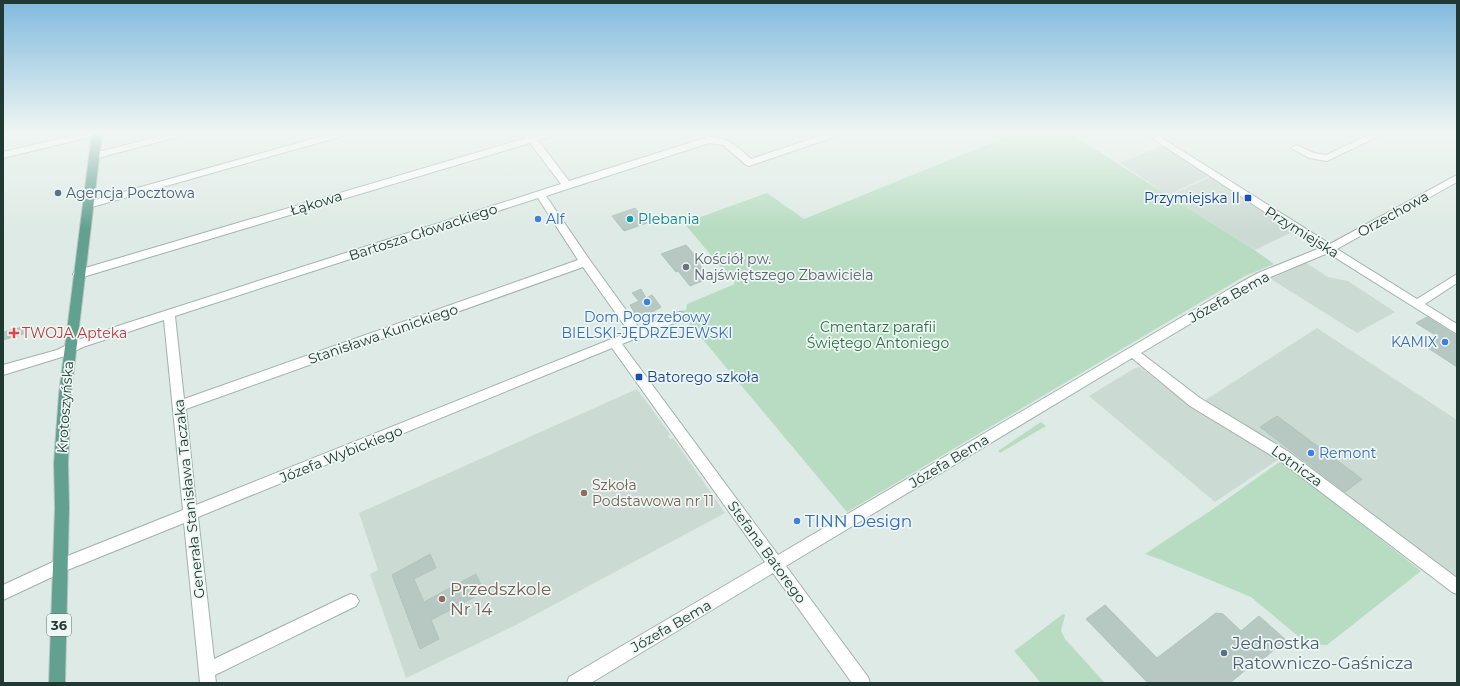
<svg xmlns="http://www.w3.org/2000/svg" width="1460" height="686" font-family="Montserrat,sans-serif">
<style>
.built{fill:#ccdad4}
.green{fill:#b7dcc1}
.building{fill:#b7c7c1;stroke:#b1c3bc}
.lines{fill:none;stroke-linecap:round;stroke-linejoin:round}
.minor-casing{stroke:#a1b1ac;stroke-width:2}
.major-casing{stroke:#bcc4c2;stroke-width:2}
.minor{fill:#fff;fill-rule:evenodd}
.major{fill:#62a090;fill-rule:evenodd}
.service-dot{fill:#5c6f8a;stroke:#eef7f3;stroke-width:1.5}
.transit-dot{fill:#1a4fb4;stroke:#eef7f3;stroke-width:1.5}
.shop-dot{fill:#3f7fe0;stroke:#eef7f3;stroke-width:1.5}
.culture-dot{fill:#0f9aa8;stroke:#eef7f3;stroke-width:1.5}
.worship-dot{fill:#6b7280;stroke:#eef7f3;stroke-width:1.5}
.health-dot{fill:#e0444e;stroke:#eef7f3;stroke-width:1.5}
.education-dot{fill:#8d6e63;stroke:#eef7f3;stroke-width:1.5}
.labels{text-anchor:middle;stroke-width:3.5;stroke-linejoin:round;paint-order:stroke}
.shield{fill:#eef7f3;stroke:#5e726d;stroke-width:1}
.shield-label{font-size:13px;font-weight:bold;fill:#203933}
.service-label{font-size:14px;fill:#4e5e75;stroke:#eef7f3;text-anchor:start}
.transit-label{font-size:14px;fill:#164399;stroke:#eef7f3;text-anchor:end}
.street-label{font-size:14px;fill:#203933;stroke:#eef7f3}
.shop-label{font-size:14px;fill:#366cbe;stroke:#eef7f3;text-anchor:start}
.culture-label{font-size:14px;fill:#0d838f;stroke:#eef7f3;text-anchor:start}
.worship-label{font-size:14px;fill:#5b616d;stroke:#eef7f3;text-anchor:start}
.park-label{font-size:14px;fill:#2a7045;stroke:#eef7f3}
.health-label{font-size:14px;fill:#be3a42;stroke:#eef7f3;text-anchor:start}
.education-label{font-size:14px;fill:#785e54;stroke:#eef7f3;text-anchor:start}
.near-shop-label{font-size:17px;fill:#366cbe;stroke:#eef7f3;text-anchor:start}
.near-education-label{font-size:17px;fill:#785e54;stroke:#eef7f3;text-anchor:start}
.near-service-label{font-size:17px;fill:#4e5e75;stroke:#eef7f3;text-anchor:start}
</style>
<rect width="100%" height="100%" fill="#deeae5"/>
<path class="built" d="M1162,146l46,30 -40,19 -48,-32z
M1210,177l74,47 11,8 -7,2 -33,16 -86,-54z
M1306,263l22,14 20,4 47,31 -38,21 -86,-54z
M1317,328l140,92v158l-168,-127 -85,-50z
M1140,367l46,36 93,56 -64,43 -126,-106 46,-28z
M637,389l33,45 -2,2 2,3 3,-1 52,75 -209,112 -110,53 -36,-104 8,-4 -19,-57z"/>
<path class="green" d="M1016,133h53l184,116 21,15 -29,12 -398,236 -168,-201 7,-1 1,-6 48,-20 -51,-61 83,-30 37,26z
M1041,422l5,4 -46,27 -2,-2z
M1281,461l140,110 -94,74 -15,-1 -14,-8 -47,-39 -89,-37 -17,-6 71,-47z
M1063,614l2,1 -4,16 4,8 40,44h-64l-27,-32z"/>
<path class="building" d="M635,208l12,15 -23,8 -12,-15z
M686,245l16,18 -3,1 11,14 -20,8 -12,-15 -2,1 -15,-18z
M641,289l5,9 6,-3 9,12 -12,7 -13,1 -6,-10 9,-4 -7,-8z
M1427,317l30,19v31l-32,-21 15,-8 -24,-15z
M26,326l-2,8 -21,6v-8z
M1277,416l85,63 -17,13 -85,-65z
M430,554l6,14 -22,11 10,23 52,-28 8,18 -53,28 8,19 -19,10 -28,-74z
M1105,605l52,53 59,-45 7,1 18,17 18,-15 27,24 -29,24 -2,-2 -25,21h-82l-62,-64z"/>
<g class="lines">
<g class="minor-casing">
<path id="minor" d="M83,133h16l-1,2 -95,23v-6z
M171,133h15l-1,2 -91,24 -5,-3 2,-2z
M333,133h14l-1,2 -254,72h-8l-1,-2 1,-2z
M524,133h8l2,2 8,-2h14l-1,2 -17,5 31,41 139,-44c19,-1 30,10 43,22l77,-26h13l-1,2 -91,31 -3,-1 -23,-20 -14,-2 -163,53 43,63 50,69 37,-15 4,-1 4,1 2,3 -2,3 -62,25 156,211 460,-271 20,-11 62,-25 -176,-115h10l176,111 127,-69v7l-120,67 80,50 40,-25v9l-32,21 32,20v10l-129,-81 -62,26 -125,74 59,45 89,54 168,126v16l-5,-2 -173,-132 -89,-54 -58,-48 -346,208 82,111 2,6h-18l-79,-110 -182,110h-24l2,-6 196,-115 -153,-214 -414,169 16,142 132,-63 5,-2 5,2 3,5 -3,5 -141,69 1,8h-16l-16,-160 -119,48 -62,29v-15l52,-24 128,-51 -19,-190 -81,27 -18,9 -62,19v-10l54,-15 18,-9 49,-17 437,-140 -31,-41 -447,134h-8l-2,-3 2,-3 451,-133zM538,198l40,62 -394,139 -9,-83zM583,267l46,65 -433,173 -10,-96z
M1373,133h12l-58,28 -18,-3 -18,-10 5,-3 18,8 12,2z"/>
</g>
<g class="major-casing">
<path id="major" d="M92,133h10l-31,261 -3,69 1,45 -4,175h-16l6,-175 -1,-45 5,-69z"/>
</g>
<use href="#minor" class="minor"/>
<use href="#major" class="major"/>
</g>
<linearGradient id="sky" x2="0" y2="1"><stop stop-color="#80bade"/><stop offset="0.58" stop-color="#f0f6f3"/><stop offset="1" stop-color="#f0f6f3" stop-opacity="0"/></linearGradient>
<rect width="1460" height="229" fill="url(#sky)"/>
<g class="service-dot">
<circle cx="58" cy="193" r="4"/>
<circle cx="1224" cy="653" r="4"/>
</g>
<g class="transit-dot">
<rect x="1244" y="194" width="8" height="8" rx="2"/>
<rect x="635" y="373" width="8" height="8" rx="2"/>
</g>
<g class="shop-dot">
<circle cx="538" cy="219" r="4"/>
<circle cx="647" cy="302" r="4"/>
<circle cx="1445" cy="342" r="4"/>
<circle cx="1311" cy="453" r="4"/>
<circle cx="797" cy="521" r="4"/>
</g>
<circle class="culture-dot" cx="630" cy="219" r="4"/>
<circle class="worship-dot" cx="686" cy="267" r="4"/>
<path class="health-dot" d="M12 327h4v4h4v4h-4v4h-4v-4h-4v-4h4z"/>
<g class="education-dot">
<circle cx="584" cy="493" r="4"/>
<circle cx="442" cy="599" r="4"/>
</g>
<g class="labels">
<rect class="shield" x="47" y="614" width="24" height="22" rx="3"/>
<g class="shield-label">
<text x="59" y="630">36</text>
</g>
<g class="service-label">
<text x="66" y="198">Agencja Pocztowa</text>
</g>
<g class="transit-label">
<text x="1240" y="203">Przymiejska II</text>
<text x="647" y="382" text-anchor="start">Batorego szkoła</text>
</g>
<g class="street-label">
<text transform="translate(316 203) rotate(-17)" y="5">Łąkowa</text>
<text transform="translate(1393 214) rotate(-29)" y="5">Orzechowa</text>
<text transform="translate(423 232) rotate(-18)" y="5">Bartosza Głowackiego</text>
<text transform="translate(1302 232) rotate(32)" y="5">Przymiejska</text>
<text transform="translate(1229 297) rotate(-29)" y="5">Józefa Bema</text>
<text transform="translate(383 334) rotate(-19)" y="5">Stanisława Kunickiego</text>
<text transform="translate(65 407) rotate(-86)" y="5">Krotoszyńska</text>
<text transform="translate(341 454) rotate(-22)" y="5">Józefa Wybickiego</text>
<text transform="translate(949 461) rotate(-31)" y="5">Józefa Bema</text>
<text transform="translate(1297 466) rotate(36)" y="5">Lotnicza</text>
<text transform="translate(189 499) rotate(-96)" y="5">Generała Stanisława Taczaka</text>
<text transform="translate(767 552) rotate(54)" y="5">Stefana Batorego</text>
<text transform="translate(671 626) rotate(-30)" y="5">Józefa Bema</text>
</g>
<g class="shop-label">
<text x="546" y="224">Alf</text>
<text x="647" y="322" text-anchor="middle">Dom Pogrzebowy<tspan x="647" dy="16">BIELSKI-JĘDRZEJEWSKI</tspan></text>
<text x="1437" y="347" text-anchor="end">KAMIX</text>
<text x="1319" y="458">Remont</text>
</g>
<g class="culture-label">
<text x="638" y="224">Plebania</text>
</g>
<g class="worship-label">
<text x="694" y="264">Kościół pw.<tspan x="694" dy="16">Najświętszego Zbawiciela</tspan></text>
</g>
<g class="park-label">
<text x="878" y="332">Cmentarz parafii<tspan x="878" dy="16">Świętego Antoniego</tspan></text>
</g>
<g class="health-label">
<text x="22" y="338">TWOJA Apteka</text>
</g>
<g class="education-label">
<text x="592" y="490">Szkoła<tspan x="592" dy="16">Podstawowa nr 11</tspan></text>
</g>
<g class="near-shop-label">
<text x="805" y="527">TINN Design</text>
</g>
<g class="near-education-label">
<text x="450" y="595">Przedszkole<tspan x="450" dy="20">Nr 14</tspan></text>
</g>
<g class="near-service-label">
<text x="1232" y="649">Jednostka<tspan x="1232" dy="20">Ratowniczo-Gaśnicza</tspan></text>
</g>
</g>
<rect width="1460" height="686" fill="none" stroke="#203933" stroke-width="8"/>
</svg>
